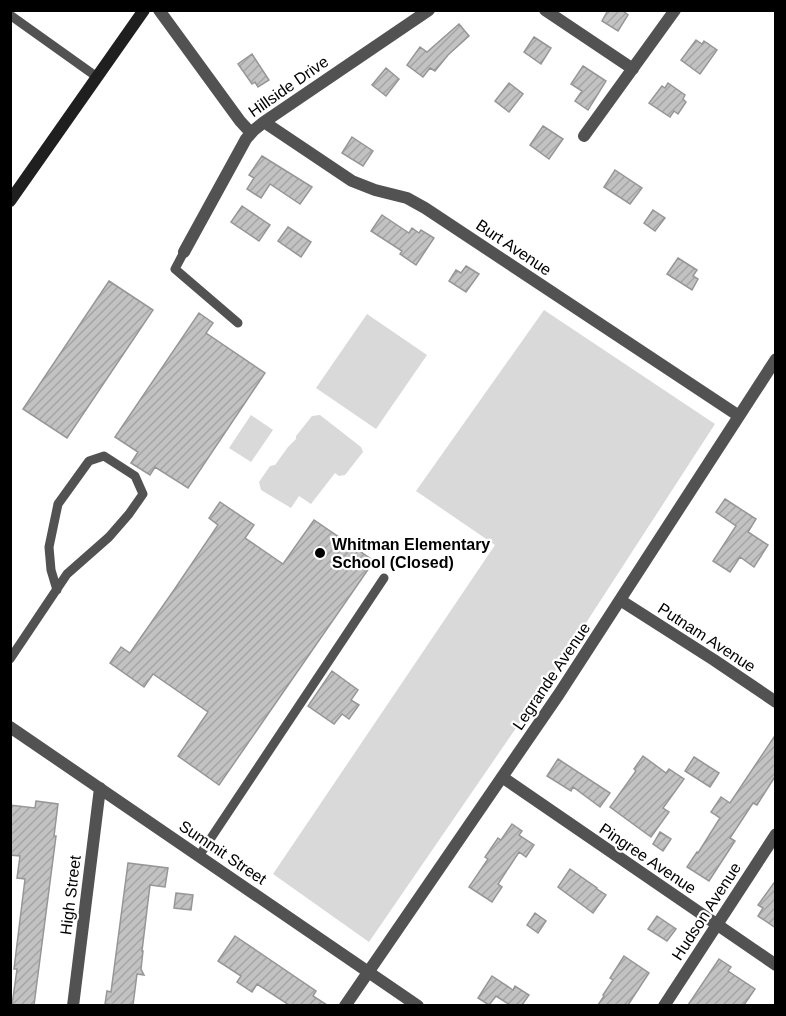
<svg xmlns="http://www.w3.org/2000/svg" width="786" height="1016" font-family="Helvetica,sans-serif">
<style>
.green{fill:#d9d9d9}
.building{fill:url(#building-hatch);stroke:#969696;stroke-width:1.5}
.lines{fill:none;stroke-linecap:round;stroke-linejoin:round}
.service{stroke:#525252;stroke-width:9}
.minor{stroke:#525252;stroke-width:12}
.secondary{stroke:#1f1f1f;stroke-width:12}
.poi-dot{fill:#000;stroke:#fff;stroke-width:2}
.labels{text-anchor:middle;stroke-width:4.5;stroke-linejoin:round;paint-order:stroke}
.street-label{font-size:16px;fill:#000;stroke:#fff}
.poi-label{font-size:16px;font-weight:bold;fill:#000;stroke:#fff;text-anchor:start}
</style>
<defs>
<pattern id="building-hatch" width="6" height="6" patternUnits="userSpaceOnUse" patternTransform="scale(1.5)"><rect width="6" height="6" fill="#c2c2c2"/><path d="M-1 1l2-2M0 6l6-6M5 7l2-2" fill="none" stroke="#a5a5a5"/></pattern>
</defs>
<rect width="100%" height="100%" fill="#fff"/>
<path class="green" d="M544,310l171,114 -168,259 -178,259 -96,-68 222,-329 -79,-54z
M367,314l60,41 -51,74 -60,-41z
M251,415l22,15 -22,32 -22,-14z
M320,415l41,32 2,5 -18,23 -6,1 -4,-3 -24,31 -12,-8 -8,12 -30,-18 -2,-8 11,-16 5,-1 13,-18 8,-8v-3l16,-20z"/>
<path class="building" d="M608,10h14l6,5 -10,16 -16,-10z
M459,24l10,12 -21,19 -13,16 -5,-3 -7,9 -16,-12 13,-18 7,5z
M534,37l17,11 -10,16 -17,-12z
M696,40l6,4 2,-3 13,9 -17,24 -19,-14z
M252,54l17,26 -11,7 -3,-5 -3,2 -14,-20z
M583,66l23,15 -18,29 -13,-9 7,-10 -11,-7z
M386,68l13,11 -13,17 -14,-11z
M509,83l14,11 -14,18 -14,-11z
M668,83l17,12 -2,4 3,3 -8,12 -4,-3 -4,6 -21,-14 13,-17 3,2z
M543,126l20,13 -14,20 -19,-14z
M352,137l21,14 -10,15 -21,-13z
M262,156l50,31 -12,17 -30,-20 -9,14 -14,-9 7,-11 -5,-3z
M615,170l27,18 -12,16 -26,-17z
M242,206l28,19 -11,16 -28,-19z
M653,210l12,8 -10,13 -11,-8z
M382,215l27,18 3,-5 7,5 2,-3 13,8 -18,27 -16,-11 2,-3 -31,-20z
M288,227l23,15 -10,15 -23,-16z
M678,258l19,12 -4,6 5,3 -6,11 -25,-16z
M466,266l13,8 -13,18 -17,-11 7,-11 5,3z
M109,281l44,29 -86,128 -44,-29z
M199,313l14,10 -7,10 59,40 -77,115 -33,-21 -5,8 -19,-12 7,-11 -23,-15z
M725,499l31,20 -8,13 20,13 -14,22 -14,-10 -10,15 -17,-11 23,-35 -20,-14z
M220,502l34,23 -9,13 38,26 31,-44 60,41 -155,224 -41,-29 30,-44 -55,-38 -9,13 -34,-24 11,-16 9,6 44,-63 44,-65 -9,-7z
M332,671l26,19 -7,10 8,5 -10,14 -7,-5 -8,10 -26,-18z
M776,734v41l-19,30 -4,-2 -23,35 5,3 -26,40 -22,-14 10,-15 1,1 22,-35 -9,-6 10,-15 9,6z
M643,756l23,17 3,-4 15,10 -21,29 6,4 -18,25 -41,-30 26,-36 -2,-2z
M694,757l25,16 -9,14 -25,-16z
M558,759l52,34 -10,14 -27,-20 -2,4 -24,-15z
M36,801l22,3 -4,32h2l-22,169h-22l5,-36h-3l11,-90 -8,-1 3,-22 -10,-1v-50l25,3z
M512,824l10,7 -3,4 15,10 -8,12 -7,-5 -21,32 4,3 -10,15 -23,-15 19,-28 -3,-2 13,-19 3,2z
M660,832l11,7 -8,12 -10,-7z
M128,863l40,5 -3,19 -15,-2 -8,66h1l-2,18 3,6 -7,-1 -4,31h-20l-8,-1 2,-13 4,1z
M570,869l27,19v1l9,6 -13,18 -35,-26z
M776,880v48l-18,-12 5,-8 -5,-3z
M176,893l17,2 -2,15 -17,-2z
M535,913l11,8 -8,12 -11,-8z
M657,916l19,13 -9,12 -19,-12z
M235,936l81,55 -3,5 14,9h-38l-32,-21 -5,8 -15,-10 4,-6 -23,-15z
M624,956l25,17 -21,32h-30l6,-9 -1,-1 10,-15 -3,-2z
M719,959l12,8 -3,4 27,18 -11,16h-56z
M492,976l21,14 2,-4 14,9 -7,10h-12l-14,-9 -7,9 -11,-7z"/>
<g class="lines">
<path class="service" d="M10,15l87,62
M184,252l-9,17 63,54
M10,659l57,-85 42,-37 20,-23 14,-20 -8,-18 -31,-20 -15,5 -31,43 -9,43 2,23 6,20
M199,856l185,-278"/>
<path class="minor" d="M159,10l81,111 11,12
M545,10l88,59
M264,122l88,59 23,9 32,8 18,10 314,208
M584,136l91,-126
M184,252l62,-113 8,-9 10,-8 165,-112
M620,600l94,60 62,42
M10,727l408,279
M502,777l274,188
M73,1006l27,-218
M345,1006l214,-312 217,-335
M664,1006l112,-172"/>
<path class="secondary" d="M10,201l134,-191"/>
</g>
<circle class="poi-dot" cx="320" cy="553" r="6"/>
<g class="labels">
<g class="street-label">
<text transform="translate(288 86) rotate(-35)" y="6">Hillside Drive</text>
<text transform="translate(514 247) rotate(34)" y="6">Burt Avenue</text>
<text transform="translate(707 637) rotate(33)" y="6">Putnam Avenue</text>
<text transform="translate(551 676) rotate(-56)" y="6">Legrande Avenue</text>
<text transform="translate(223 852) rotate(34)" y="6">Summit Street</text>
<text transform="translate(648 858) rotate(34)" y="6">Pingree Avenue</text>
<text transform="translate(70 895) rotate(-83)" y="6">High Street</text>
<text transform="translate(706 911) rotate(-57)" y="6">Hudson Avenue</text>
</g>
<g class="poi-label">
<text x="332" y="550">Whitman Elementary<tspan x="332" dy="18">School (Closed)</tspan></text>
</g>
</g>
<rect width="786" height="1016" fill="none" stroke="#000000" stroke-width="24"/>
</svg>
